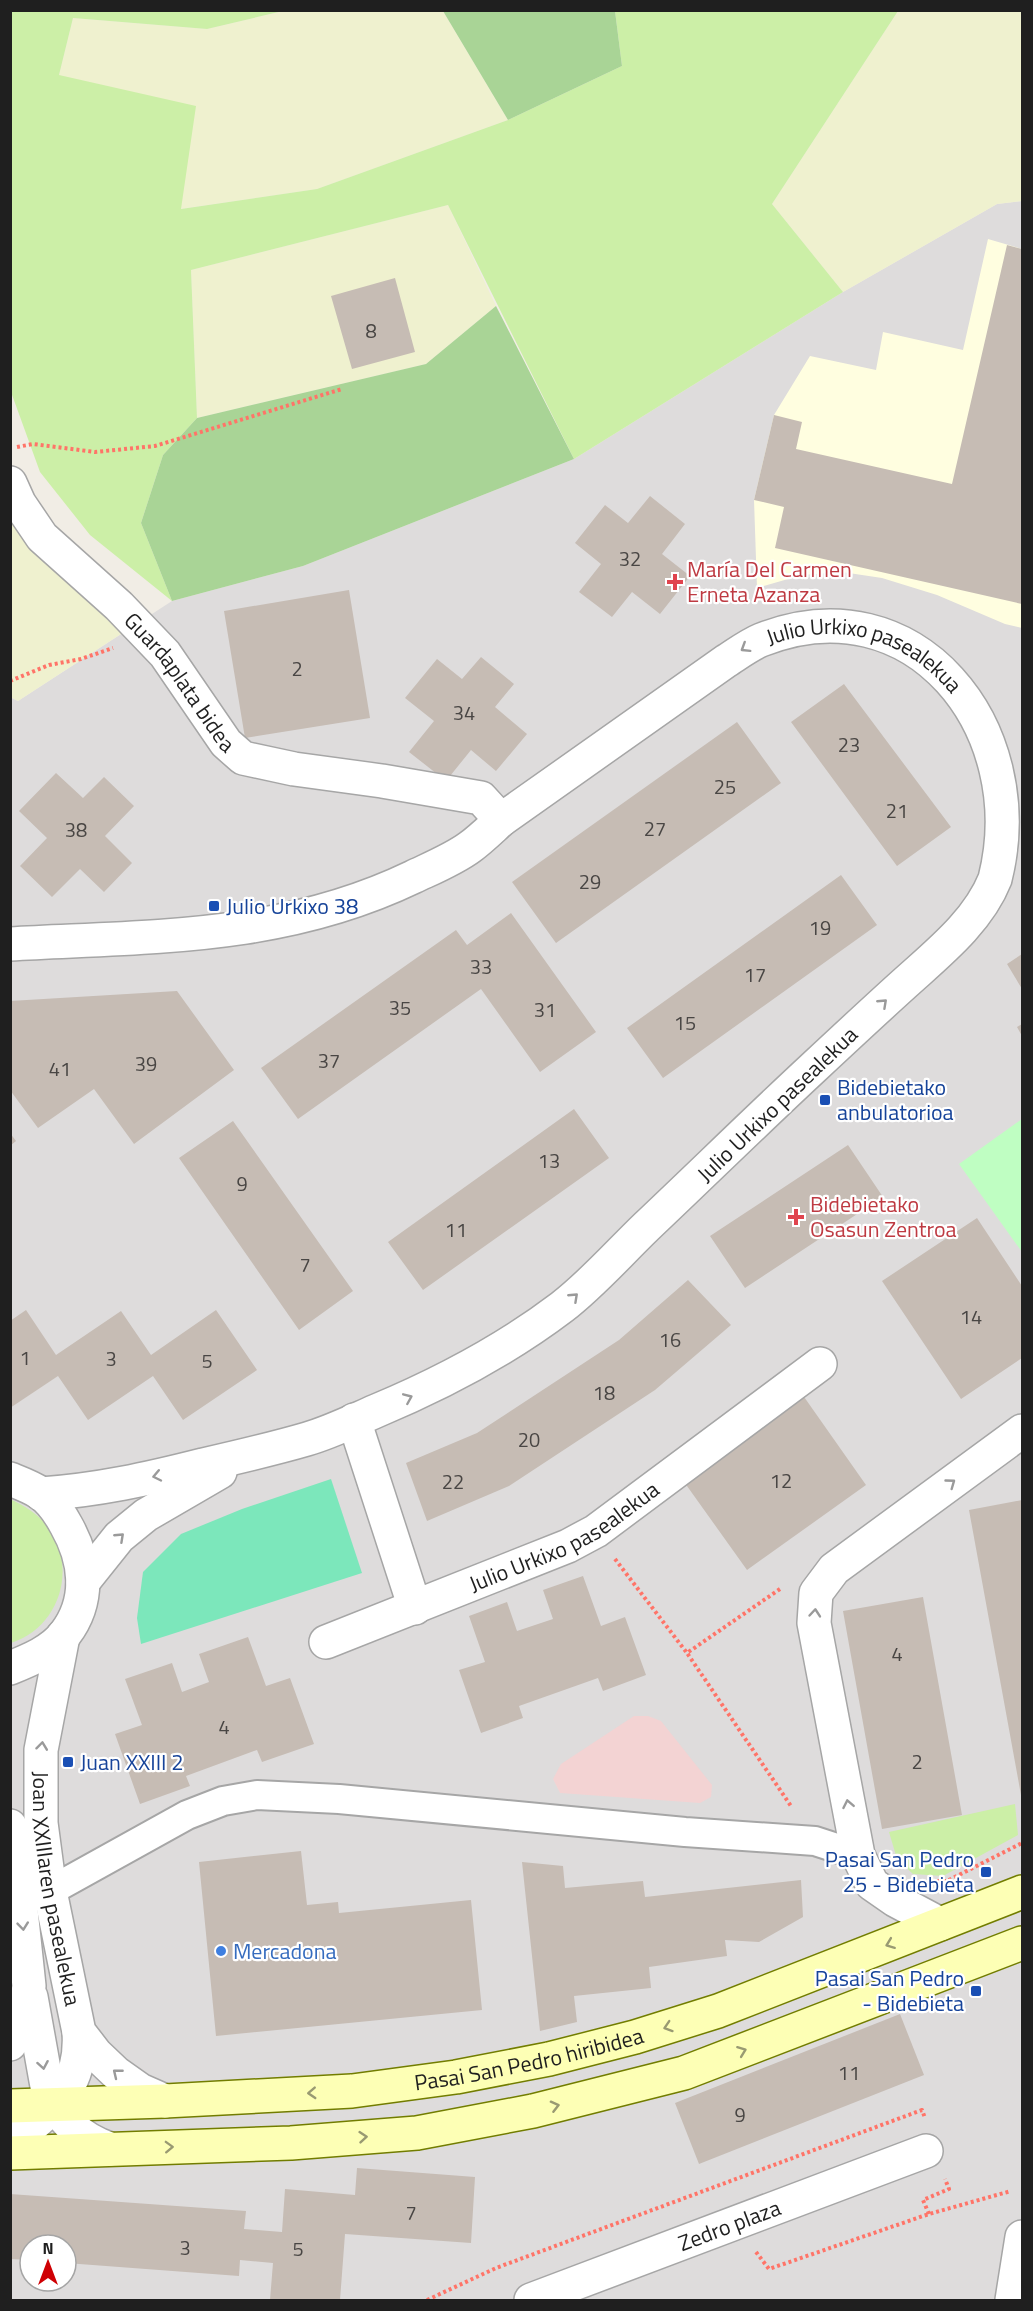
<svg xmlns="http://www.w3.org/2000/svg" width="1033" height="2311" font-family="'Titillium Web',sans-serif">
<style>
.residential{fill:#dedcdc;fill-rule:evenodd}
.commercial{fill:#f3d3d3}
.education{fill:#fffee0}
.farmland{fill:#eff1cf}
.grass{fill:#ccefa7}
.forest{fill:#a9d496}
.park{fill:#bffec2}
.pitch{fill:#7ce7bb}
.building{fill:#c6bcb4}
.lines{fill:none;stroke-linecap:round;stroke-linejoin:round}
.pedestrian-casing{stroke:#a6a6a6;stroke-width:32}
.minor-casing{stroke:#a6a6a6;stroke-width:36}
.secondary-casing{stroke:#727d00;stroke-width:36}
.path{stroke:#ff7468;stroke-width:4;stroke-dasharray:3 3;stroke-linecap:butt}
.pedestrian{stroke:#fff;stroke-width:28}
.minor{stroke:#fff;stroke-width:33}
.secondary{stroke:#fdffb5;stroke-width:33}
.oneway{stroke:#9a9a9a}
.oneway2{stroke:#999a72}
.health-dot{fill:#e0444e;stroke:#fff;stroke-width:2}
.transit-dot{fill:#1a4fb4;stroke:#fff;stroke-width:2}
.shop-dot{fill:#3f7fe0;stroke:#fff;stroke-width:2}
.labels{text-anchor:middle;stroke-width:4.5;stroke-linejoin:round;paint-order:stroke}
.number-label{font-size:20px;fill:#494644}
.health-label{font-size:22px;fill:#be3a42;stroke:#fff;text-anchor:start}
.street-label{font-size:22px;fill:#1f1f1f;stroke:#fff}
.transit-label{font-size:22px;fill:#164399;stroke:#fff;text-anchor:start}
.shop-label{font-size:22px;fill:#366cbe;stroke:#fff;text-anchor:start}
</style>
<rect width="100%" height="100%" fill="#f1ede5"/>
<path class="residential" d="M1022,201v2099h-1011l-1,-1603 8,4 154,-100 131,-35 271,-107 269,-167 154,-88zM30,2245h36v36h-36z"/>
<path class="commercial" d="M634,1716h14l13,5 51,64 -1,12 -11,6 -140,-10 -7,-14 8,-15z"/>
<path class="education" d="M988,239l34,10v379l-17,-4 -68,-29 -55,-17 -40,-6 -40,3 -45,13 -3,-88 20,-85 36,-59 66,14 7,-38 80,18z"/>
<path class="farmland" d="M283,11h160l65,109 -191,69 -137,20 -121,-134 14,-57 134,11z
M898,11h124v190l-25,3 -154,88 -71,-88z
M448,205l48,101 -70,58 -229,54 -6,-148z
M10,520l114,112 -106,69 -8,-4z"/>
<path class="grass" d="M11,11h272l-76,18 -134,-11 -14,57 137,31 -15,103 136,-20 191,-69 114,-54 -7,-55h283l-126,193 71,88 -269,167 -126,-254 -257,65 6,148 -34,37 -22,68 31,78 -82,-66 -50,-63 -29,-80z
M10,1499c17,8 34,19 43,35 23,42 3,95 -42,109z
M1015,1804l3,31 -75,41 -30,-2 -16,-15 -8,-27z"/>
<path class="forest" d="M443,11h172l7,55 -114,54z
M496,306l78,153 -271,107 -131,35 -31,-78 22,-68 34,-37 229,-54z"/>
<path class="park" d="M1022,1119v133l-63,-88z"/>
<path class="pitch" d="M331,1479l31,94 -221,71 -4,-26 6,-46 38,-38 61,-25z"/>
<path class="building" d="M1007,245l15,4v355l-247,-56 9,-41 -30,-7 20,-85 28,7 -6,27 156,35z
M395,278l20,74 -63,17 -21,-73z
M650,496l35,28 -23,30 28,22 -30,38 -28,-22 -20,25 -33,-25 22,-28 -26,-21 30,-38 23,18z
M349,590l21,128 -125,20 -21,-127z
M481,657l33,27 -19,23 32,27 -31,37 -25,-21 -25,31 -37,-29 25,-31 -29,-23 32,-39 25,20z
M844,684l107,143 -54,39 -106,-144z
M737,722l44,61 -225,160 -44,-61z
M56,773l27,25 21,-21 30,29 -29,30 27,27 -28,29 -24,-23 -28,28 -32,-31 27,-28 -28,-27z
M841,875l36,50 -214,153 -36,-50z
M511,913l85,119 -56,40 -59,-83 -183,130 -37,-51 195,-138 11,15z
M1022,954v35l-15,-25z
M177,991l57,79 -100,74 -40,-55 -56,39 -28,-38v-89z
M1022,1024v12l-5,-9z
M574,1109l35,49 -186,132 -35,-48z
M233,1121l120,170 -54,39 -120,-172z
M10,1133l6,8 -6,5z
M848,1145l35,52 -138,91 -35,-52z
M977,1218l45,68v72l-61,41 -79,-118z
M688,1280l43,45 -76,65 -146,96 -82,35 -21,-58 71,-30 142,-93z
M26,1310l30,45 65,-44 30,44 65,-45 41,60 -74,50 -30,-44 -65,44 -30,-44 -48,32v-87z
M802,1394l64,91 -119,85 -65,-91z
M1022,1500v295h-1l-52,-285z
M583,1576l18,50 24,-9 21,58 -43,16 -5,-13 -79,28 4,12 -42,15 -22,-63 26,-8 -16,-46 38,-14 10,29 36,-12 -10,-29z
M923,1597l39,218 -80,14 -39,-218z
M248,1637l18,49 24,-8 24,66 -52,18 -5,-12 -71,26 4,10 -50,18 -25,-70 27,-9 -17,-46 47,-16 10,29 27,-10 -10,-28z
M301,1851l6,54 31,-3 1,11 132,-13 11,110 -266,26 -17,-174z
M522,1862l41,4 2,22 78,-7 2,16 156,-17 2,37 -44,25 -34,-2 2,16 -78,11 2,21 -77,8 3,26 -37,9z
M900,2014l24,61 -225,89 -24,-61z
M357,2168l118,9 -4,66 -126,-9 -5,66h-70l3,-37 -33,-3 -1,16 -173,-13v-18h-36v15l-20,-1v-65l236,17 -2,18 38,3 3,-43 70,6z"/>
<g class="lines">
<g class="pedestrian-casing">
<path id="pedestrian" d="M50,1891l137,-76 36,-14 34,-6 82,4 346,33 130,9 43,14"/>
</g>
<g class="minor-casing">
<g id="minor">
<path id="s1" d="M10,483l9,20 23,34 77,69 46,48 61,89 17,15 51,11 88,12 99,17 20,22"/>
<path id="s2" d="M10,944c142,-8 272,-4 403,-67 19,-9 41,-18 57,-30 11,-8 21,-18 31,-27l225,-159c11,-7 23,-16 35,-21 153,-61 272,88 234,239 -17,43 -58,75 -91,105 -31,28 -61,56 -91,84 -56,52 -111,106 -167,159 -28,27 -54,57 -84,80 -58,44 -119,76 -186,104 -23,10 -45,21 -69,28 -34,10 -69,18 -104,26 -55,14 -105,25 -162,29"/>
<path d="M354,1420l61,188"/>
<path d="M10,1479c10,4 21,8 30,14 11,7 20,21 26,32 20,35 25,75 -1,109 -13,17 -35,26 -55,34"/>
<path d="M83,1582l36,-45 27,-22 74,-43"/>
<path id="s3" d="M63,1636l-22,114v73l9,68 29,141 17,22 20,19 24,17 25,11"/>
<path id="s4" d="M326,1642l242,-96 28,-15 224,-167"/>
<path d="M10,1826l4,18 15,142 -4,25 -15,33"/>
<path d="M940,1924l-45,-24 -23,-16 -14,-29 -44,-232 2,-30 18,-24 188,-138"/>
<path d="M31,1997l16,89c11,32 31,52 63,63"/>
<path d="M10,2145c39,-36 73,-54 69,-113"/>
<path id="s5" d="M531,2300l395,-149"/>
<path d="M1012,2300l10,-63"/>
</g>
</g>
<g class="secondary-casing">
<g id="secondary">
<path id="s6" d="M10,2106l155,-5 187,-10 104,-14 93,-18 86,-22 83,-26 304,-119"/>
<path d="M10,2153l281,-10 126,-10 116,-22 151,-38 338,-130"/>
</g>
</g>
<path class="path" d="M17,447l16,-3 62,8 60,-6 187,-57
M10,681l39,-16 32,-6 32,-11
M615,1559l72,94
M780,1589l-93,64 104,153
M937,1881h10l75,-38
M929,2214l-6,-14 26,-11 -4,-10
M756,2252l13,17 160,-55 82,-23
M427,2300l69,-32 426,-158 3,8"/>
<use href="#pedestrian" class="pedestrian"/>
<use href="#minor" class="minor"/>
<use href="#secondary" class="secondary"/>
</g>
<defs><path id="oneway-chevron" d="M-2-3.5L2.5 0L-2 3.5" fill="none" stroke-width="1.6" stroke-linecap="round" stroke-linejoin="round" transform="scale(1.5)"/></defs>
<g class="oneway">
<use href="#oneway-chevron" transform="translate(745 648) rotate(148)"/>
<use href="#oneway-chevron" transform="translate(883 1003) rotate(-43)"/>
<use href="#oneway-chevron" transform="translate(574 1297) rotate(-43)"/>
<use href="#oneway-chevron" transform="translate(408 1398) rotate(-23)"/>
<use href="#oneway-chevron" transform="translate(157 1476) rotate(168)"/>
<use href="#oneway-chevron" transform="translate(951 1483) rotate(-36)"/>
<use href="#oneway-chevron" transform="translate(120 1537) rotate(-43)"/>
<use href="#oneway-chevron" transform="translate(815 1613) rotate(-85)"/>
<use href="#oneway-chevron" transform="translate(42 1746) rotate(-83)"/>
<use href="#oneway-chevron" transform="translate(848 1804) rotate(-101)"/>
<use href="#oneway-chevron" transform="translate(23 1926) rotate(84)"/>
<use href="#oneway-chevron" transform="translate(43 2065) rotate(80)"/>
<use href="#oneway-chevron" transform="translate(117 2073) rotate(-141)"/>
</g>
<g class="oneway2">
<use href="#oneway-chevron" transform="translate(890 1944) rotate(159)"/>
<use href="#oneway-chevron" transform="translate(668 2027) rotate(162)"/>
<use href="#oneway-chevron" transform="translate(742 2051) rotate(-21)"/>
<use href="#oneway-chevron" transform="translate(312 2093) rotate(177)"/>
<use href="#oneway-chevron" transform="translate(555 2106) rotate(-14)"/>
<use href="#oneway-chevron" transform="translate(363 2137) rotate(-5)"/>
<use href="#oneway-chevron" transform="translate(169 2147) rotate(-2)"/>
</g>
<g class="health-dot">
<path d="M672 573h6v6h6v6h-6v6h-6v-6h-6v-6h6z"/>
<path d="M793 1208h6v6h6v6h-6v6h-6v-6h-6v-6h6z"/>
</g>
<g class="transit-dot">
<rect x="208" y="900" width="12" height="12" rx="3"/>
<rect x="819" y="1094" width="12" height="12" rx="3"/>
<rect x="62" y="1756" width="12" height="12" rx="3"/>
<rect x="980" y="1866" width="12" height="12" rx="3"/>
<rect x="970" y="1985" width="12" height="12" rx="3"/>
</g>
<circle class="shop-dot" cx="221" cy="1951" r="6"/>
<g class="labels">
<g class="number-label">
<text x="371" y="338">8</text>
<text x="630" y="566">32</text>
<text x="297" y="676">2</text>
<text x="464" y="720">34</text>
<text x="849" y="752">23</text>
<text x="725" y="794">25</text>
<text x="897" y="818">21</text>
<text x="655" y="836">27</text>
<text x="76" y="837">38</text>
<text x="590" y="889">29</text>
<text x="820" y="935">19</text>
<text x="481" y="974">33</text>
<text x="755" y="982">17</text>
<text x="400" y="1015">35</text>
<text x="545" y="1017">31</text>
<text x="685" y="1030">15</text>
<text x="329" y="1068">37</text>
<text x="146" y="1071">39</text>
<text x="60" y="1076">41</text>
<text x="549" y="1168">13</text>
<text x="242" y="1191">9</text>
<text x="456" y="1237">11</text>
<text x="305" y="1272">7</text>
<text x="971" y="1324">14</text>
<text x="670" y="1347">16</text>
<text x="25" y="1365">1</text>
<text x="111" y="1366">3</text>
<text x="207" y="1368">5</text>
<text x="604" y="1400">18</text>
<text x="529" y="1447">20</text>
<text x="781" y="1488">12</text>
<text x="453" y="1489">22</text>
<text x="897" y="1661">4</text>
<text x="224" y="1734">4</text>
<text x="917" y="1769">2</text>
<text x="849" y="2080">11</text>
<text x="740" y="2122">9</text>
<text x="411" y="2220">7</text>
<text x="185" y="2255">3</text>
<text x="298" y="2256">5</text>
</g>
<g class="health-label">
<text x="687" y="577">María Del Carmen<tspan x="687" dy="25">Erneta Azanza</tspan></text>
<text x="810" y="1212">Bidebietako<tspan x="810" dy="25">Osasun Zentroa</tspan></text>
</g>
<g class="street-label">
<text dy="8" stroke="none"><textPath href="#s2" startOffset="946">Julio Urkixo pasealekua</textPath></text>
<text dy="8" stroke="none"><textPath href="#s1" startOffset="264">Guardaplata bidea</textPath></text>
<text transform="translate(777 1104) rotate(-44)" y="8">Julio Urkixo pasealekua</text>
<text dy="8" stroke="none"><textPath href="#s4" startOffset="261">Julio Urkixo pasealekua</textPath></text>
<text dy="8" stroke="none"><textPath href="#s3" startOffset="256">Joan XXIIIaren pasealekua</textPath></text>
<text dy="8" stroke="none"><textPath href="#s6" startOffset="522">Pasai San Pedro hiribidea</textPath></text>
<text dy="8" stroke="none"><textPath href="#s5" startOffset="212">Zedro plaza</textPath></text>
</g>
<g class="transit-label">
<text x="226" y="914">Julio Urkixo 38</text>
<text x="837" y="1095">Bidebietako<tspan x="837" dy="25">anbulatorioa</tspan></text>
<text x="80" y="1770">Juan XXIII 2</text>
<text x="974" y="1867" text-anchor="end">Pasai San Pedro<tspan x="974" dy="25">25 - Bidebieta</tspan></text>
<text x="964" y="1986" text-anchor="end">Pasai San Pedro<tspan x="964" dy="25">- Bidebieta</tspan></text>
</g>
<g class="shop-label">
<text x="233" y="1959">Mercadona</text>
</g>
</g>
<rect width="1033" height="2311" fill="none" stroke="#1f1f1f" stroke-width="24"/>
<g transform="translate(48 2263)"><circle r="28" fill="#ffffff" stroke="#a5a5a5" stroke-width="1.5"/>
<path d="M0-4.5L10 22L0 15L-10 22Z" fill="#cf0004"/>
<text y="-9" font-size="16" font-weight="bold" text-anchor="middle" fill="#1f1f1f">N</text>
</g>
</svg>
